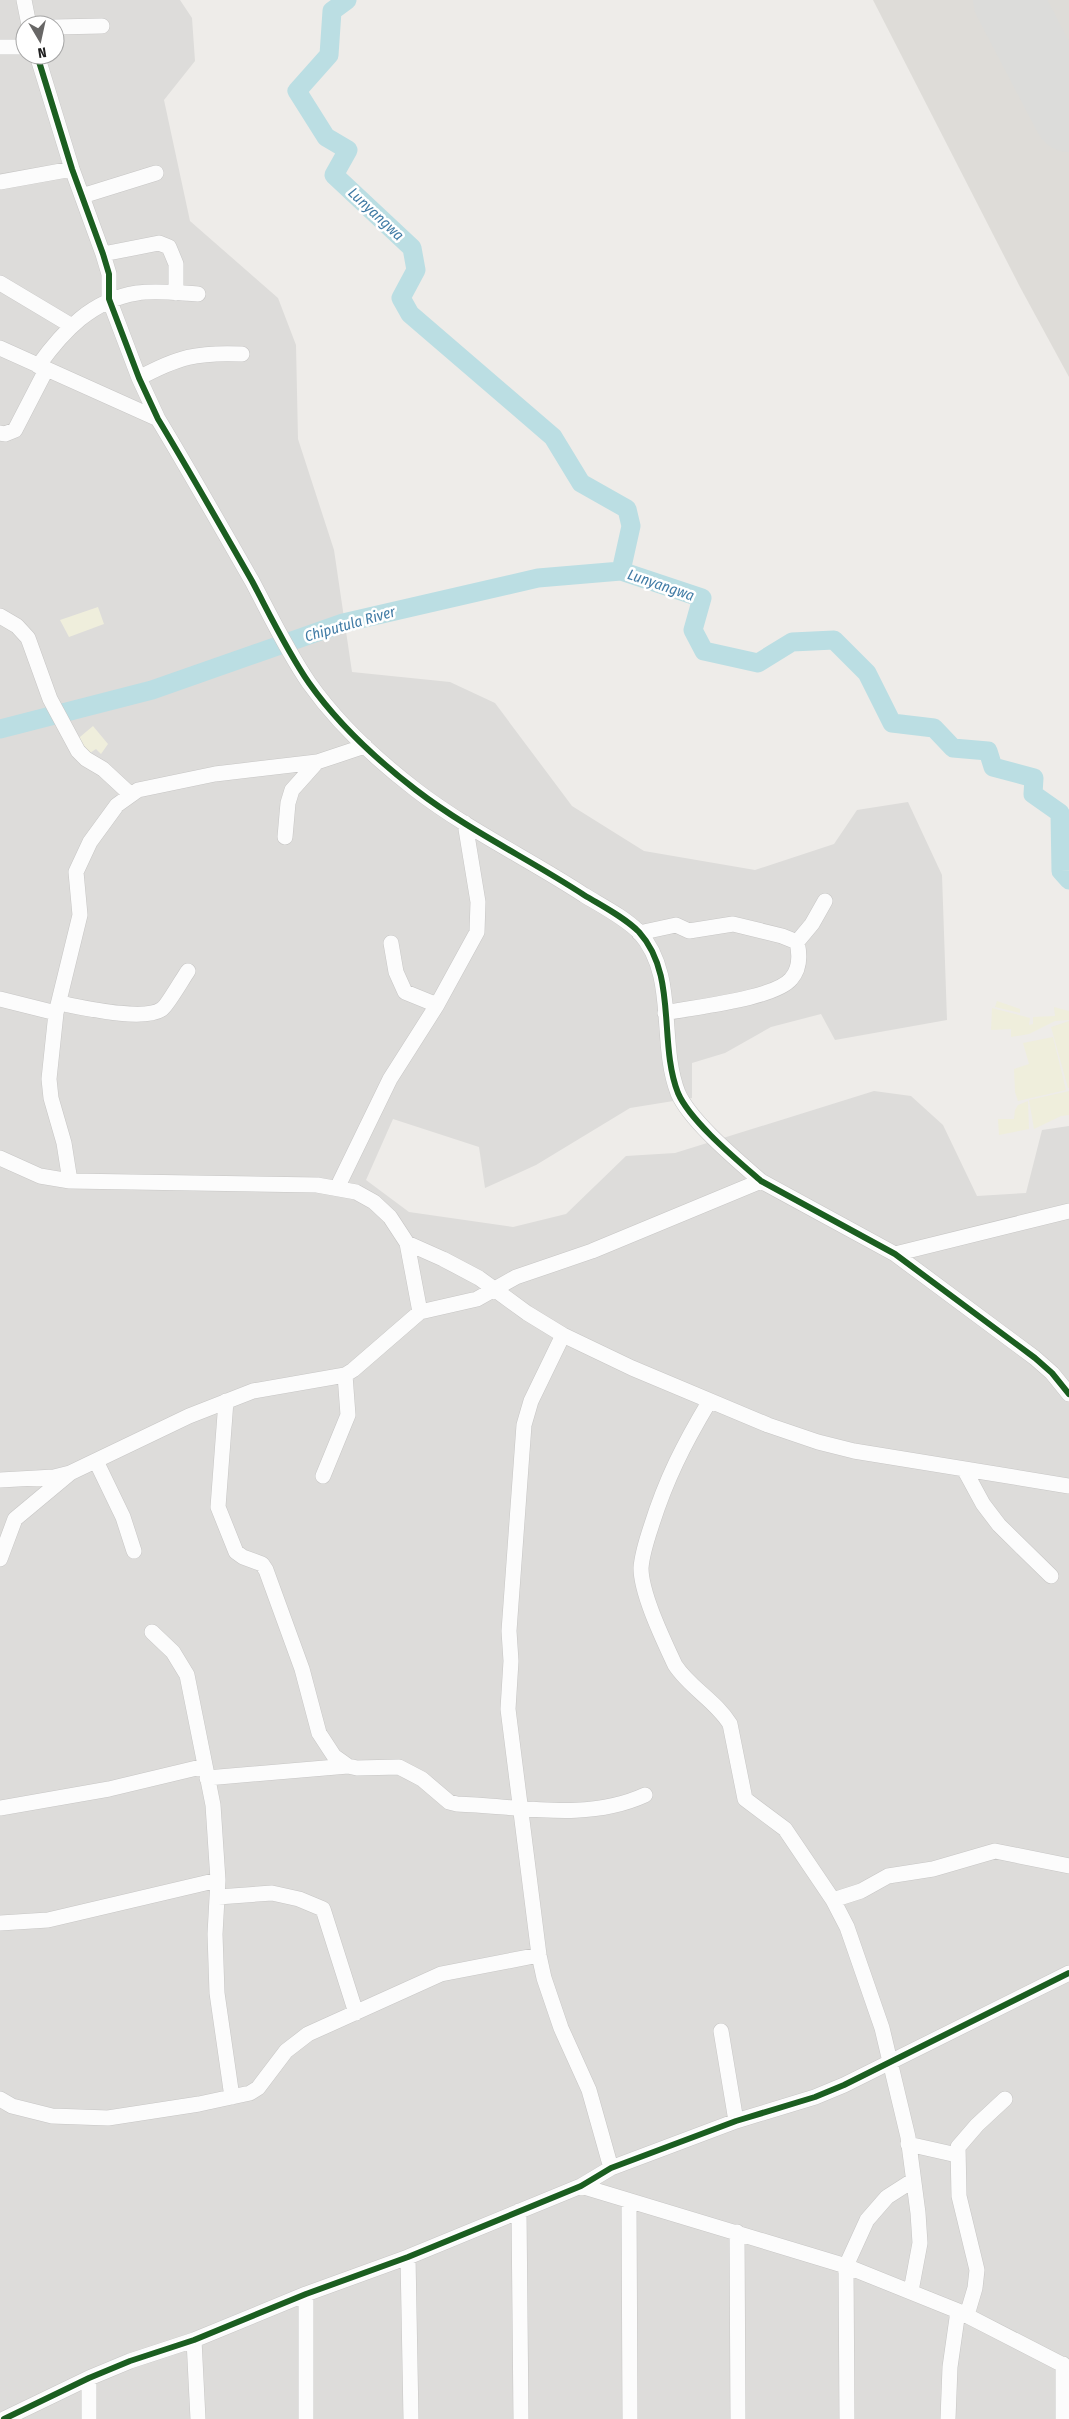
<svg xmlns="http://www.w3.org/2000/svg" width="1069" height="2419" font-family="'Fira Sans Condensed',sans-serif">
<style>
.residential{fill:#dddcda;fill-rule:evenodd}
.airport{fill:#dedcd8}
.farmland{fill:#efeedc}
.lines{fill:none;stroke-linecap:round;stroke-linejoin:round}
.river{stroke:#bbdee3;stroke-width:19}
.runway{stroke:#dcdcda;stroke-width:70}
.minor-casing{stroke:#c7c6c5;stroke-width:16}
.minor{stroke:#fcfcfc;stroke-width:15}
.cycleway-casing{stroke:#fff;stroke-width:9}
.cycleway{stroke:#1b5e20;stroke-width:6}
.labels{text-anchor:middle;stroke-width:5;stroke-linejoin:round;paint-order:stroke}
.water-label{font-size:15px;font-style:italic;fill:#427ca6;stroke:#fff}
</style>
<rect width="100%" height="100%" fill="#eeece9"/>
<path class="residential" d="M0,0h180l12,18 3,43 -31,39 26,121 88,77 18,47 2,94 36,111 18,122 98,10 45,21 77,103 72,45 111,19 79,-26 23,-34 51,-8 34,73 5,145 -112,20 -14,-26 -50,13 -46,26 -33,10v35l-62,10 -94,57 -51,23 -6,-41 -86,-28 -27,61 43,32 104,15 53,-13 60,-58 49,-3 199,-62 37,5 32,29 34,71 49,-3 16,-63 27,-4v1234l-12,-6 1,65h-1058zM25,25h30v30h-30z"/>
<path class="airport" d="M873,0h196v377l-49,-90z"/>
<path class="farmland" d="M98,607l6,17 -35,13 -9,-17z
M93,726l15,18 -7,10 -5,-5 -6,4 -16,-11z
M997,1001l23,8v4l-25,-6z
M1054,1007l15,4v9l-14,1 -26,13 -18,3v-8l-20,1 1,-22 38,10 -1,7 4,-1v-7l22,-1z
M1069,1021v67h-1l-17,-61z
M1053,1037l13,53 -48,11 -3,-9 -1,-23 15,-5 -6,-21z
M1069,1091v24l-8,1 -27,13 -5,-29z
M1028,1101l1,28 -30,6 -1,-16h16l1,-9 3,-5z"/>
<g class="lines">
<path class="river" d="M347,0l-15,11 -3,44 -32,36 29,46 22,13 -14,25 78,73 4,22 -15,28 9,16 143,123 28,46 46,26 4,17 -10,45 81,27 -9,32 11,21 54,12 34,-21 42,-2 33,33 25,50 42,5 19,20 35,3 5,16 41,11 -1,16 27,19 1,58 8,9
M0,729l152,-39 191,-67 195,-45 83,-7"/>
<path class="runway" d="M1008,0l61,117"/>
<g class="minor-casing">
<path id="minor" d="M24,0l5,25
M55,27l47,-1
M0,47h25
M37,55l35,114 31,85 6,20v25l30,79 19,41c32,53 63,108 94,162 18,34 35,70 57,102 29,41 68,77 107,107 52,40 113,69 168,105 18,11 40,22 55,37 39,43 19,110 39,161 12,28 59,67 83,88l134,73 140,104 17,15 17,21
M0,182l72,-13
M82,196l74,-23
M103,254l56,-11 10,4 7,17v29
M0,283l72,43
M0,348l158,71
M38,366c25,-35 54,-66 99,-73 19,-3 41,0 61,1
M139,378c39,-21 58,-26 103,-24
M0,433l5,1 10,-4 31,-60
M0,616l17,10 11,12 22,61 28,52 8,8 17,10 27,25
M285,837l3,-34 4,-13 9,-10 16,-18 48,-16
M639,933l37,-8 13,6 44,-7 49,12 15,6c3,13 3,27 -6,37 -17,20 -98,28 -126,34
M797,942l15,-18 13,-23
M391,943l5,29 9,20 32,13
M0,999l56,14
M59,1003c22,4 85,19 103,6 5,-3 21,-31 26,-38
M0,1158l40,18 30,5 247,4 39,7 18,10 16,15 17,26 36,16 36,19 48,35 36,22 69,33 136,57 50,17 36,9 215,35
M70,1181l-6,-38 -13,-45 -2,-19 7,-66 24,-98 -4,-43 14,-30 27,-37 21,-15 77,-16 102,-12
M337,1188l53,-109 47,-74 40,-73 1,-30 -13,-79
M407,1243l13,69
M895,1254l174,-43
M563,1335l-32,66 -7,24 -15,206 2,30 -3,48 31,246 5,23 17,50 28,62 22,78
M226,1401l-8,106 18,45 7,5 19,7 4,6 36,99 17,64 15,23 14,10 9,2 42,-1 23,12 27,23 8,2c63,2 129,18 188,-9
M709,1402c-25,42 -43,77 -58,125 -4,12 -9,27 -10,41 0,26 23,73 34,97 15,23 41,36 55,59l15,75 40,30 48,71 14,27 35,101 26,109 10,76 2,30 -9,48
M96,1461l27,56 11,34
M964,1469l19,35 16,21 52,51
M323,1476l25,-61 -3,-40
M0,1480l54,-3 16,-4 119,-57 64,-25 92,-16 8,-5 67,-58 57,-13 39,-22 76,-26 169,-70
M0,1559l15,-40 54,-45
M152,1632l21,20 14,23 26,130 5,75 -3,54 2,59 15,104
M207,1778l141,-12
M0,1808l109,-19 96,-23
M218,1897l54,-4 27,6 24,10 33,104
M833,1900l28,-9 27,-15 45,-7 62,-18 74,15
M0,1923l48,-3 170,-40
M721,2031l15,90
M0,2099l12,7 40,10 56,2 91,-14 51,-11 8,-5 28,-37 22,-17 133,-60 98,-19
M908,2144l49,11
M581,2186l265,80 112,45 111,57
M629,2201l1,218
M519,2211l2,208
M737,2232l1,187
M408,2257l3,162
M967,2315l8,-27 2,-18 -18,-74 -1,-49 19,-22 28,-26
M194,2340l4,79
M4,2419l85,-41 41,-17 64,-21 112,-46 102,-37 173,-71 30,-18 125,-47 79,-24 29,-12 225,-112
M89,2419v-41
M306,2419v-125
M847,2419l-1,-153 21,-46 20,-23 25,-16
M948,2419l2,-52 8,-56
M1063,2419v-55"/>
</g>
<use href="#minor" class="minor"/>
<g class="cycleway-casing">
<path id="cycleway" d="M37,55l35,114 31,85 6,20v25l30,79 19,41c32,53 63,108 94,162 18,34 35,70 57,102 29,41 68,77 107,107 52,40 113,69 168,105 18,11 40,22 55,37 39,43 19,110 39,161 12,28 59,67 83,88l134,73 140,104 17,15 17,21
M4,2419l85,-41 41,-17 64,-21 112,-46 102,-37 173,-71 30,-18 125,-47 79,-24 29,-12 225,-112"/>
</g>
<use href="#cycleway" class="cycleway"/>
</g>
<g class="labels">
<g class="water-label">
<text transform="translate(376 214) rotate(43)" y="5">Lunyangwa</text>
<text transform="translate(661 585) rotate(19)" y="5">Lunyangwa</text>
<text transform="translate(350 624) rotate(-16)" y="5">Chiputula River</text>
</g>
</g>
<g transform="translate(40 40) rotate(171)"><circle r="24" fill="#ffffff" stroke="#a6a6a6"/>
<path d="M0-4L9 19L0 12L-9 19Z" fill="#686766"/>
<text y="-8" font-size="14" font-weight="bold" text-anchor="middle" fill="#202020">N</text>
</g>
</svg>
